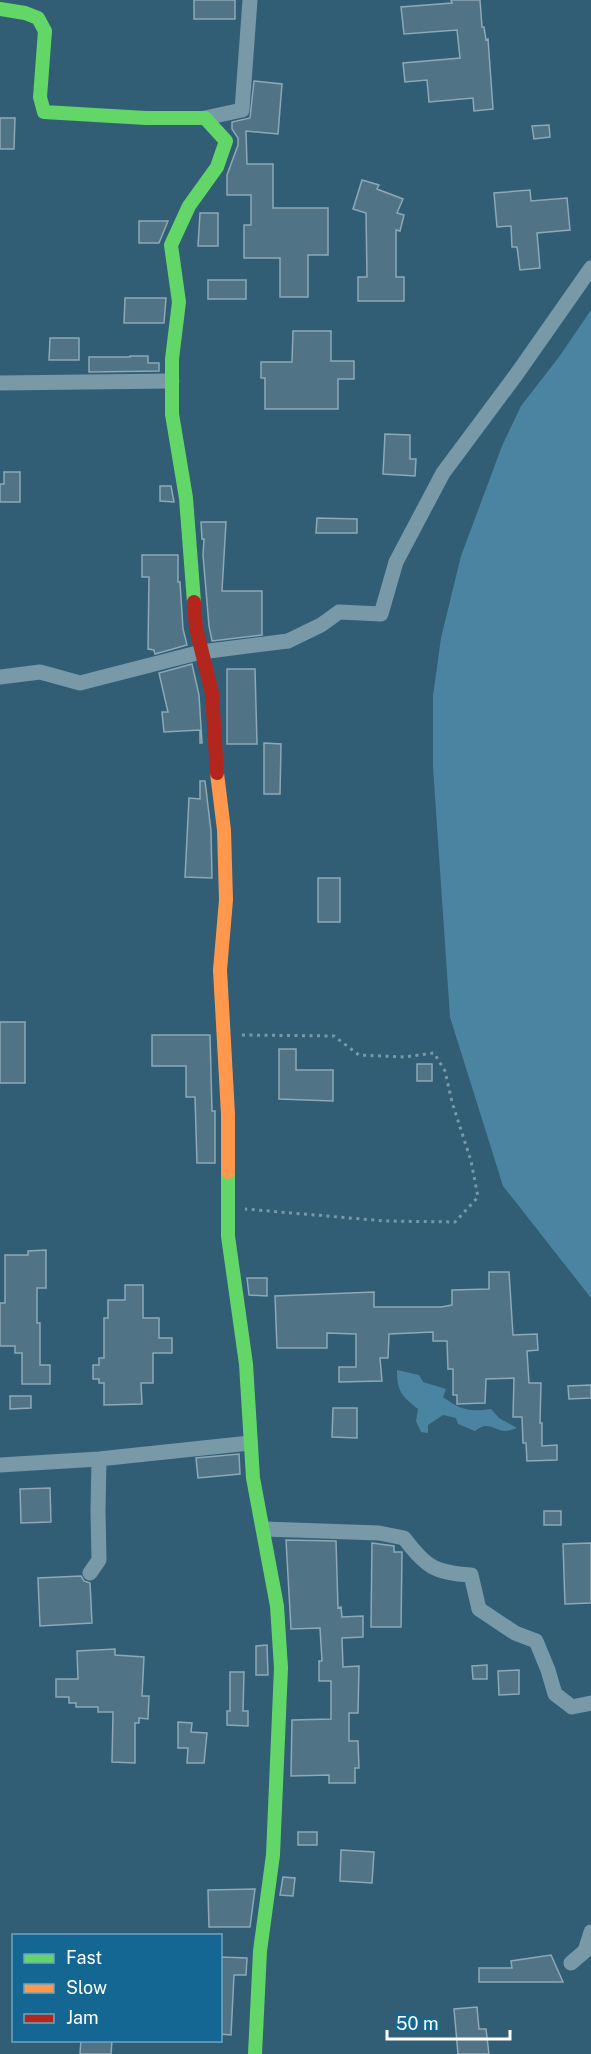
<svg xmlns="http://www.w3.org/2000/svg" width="591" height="2054" font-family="'Public Sans',sans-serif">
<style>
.water{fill:#4a84a1}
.building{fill:#507486;stroke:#8da8b6;stroke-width:1.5}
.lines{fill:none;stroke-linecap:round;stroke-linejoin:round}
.path{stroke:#7899a8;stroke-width:3;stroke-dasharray:3 4.5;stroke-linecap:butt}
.street{stroke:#7899a8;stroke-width:15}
.fast{stroke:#63d668;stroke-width:14}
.slow{stroke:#ff974d;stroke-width:14}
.jam{stroke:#b3261e;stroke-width:14}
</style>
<rect width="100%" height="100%" fill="#315e75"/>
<path class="water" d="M591,310v988l-88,-112 -53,-169 -17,-250v-71l8,-58 20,-82 41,-110 19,-40 38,-49z
M397,1370l22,5 4,7 23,7 -3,8c18,13 26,15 48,12l8,9 18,10c-4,1 -7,3 -11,3 -13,0 -16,-11 -31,0l-17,-7 -2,-6 -13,-3 -15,10v8l-7,-1 -5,-11 2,-12c-16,-13 -21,-17 -21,-39z"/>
<path class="building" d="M194,0h41v19h-41z
M451,0h29l2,27h2l2,13 2,-1 5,70 -19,2 -1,-13 -44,4 -2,-22 -22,2 -2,-19 57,-5 -3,-28 -53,4 -3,-27 51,-4z
M254,81l28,3 -4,50 -32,-3 1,33h26v44h55v47h-20v42h-28v-39h-36v-33h7v-30h-24v-20l11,-30v-7l-6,-9v-7l18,-4z
M0,118h15l-1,31h-14z
M549,125l1,12 -16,2 -2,-13z
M362,180l17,5 -2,4 26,10 -6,14 7,2 -4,16 -4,-1v47h8v24h-46v-24h9l-1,-64 -13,-4z
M530,190l1,11 36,-3 3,32 -33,3 3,35 -20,2 -3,-23h-5l-1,-21 -14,1 -3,-34z
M200,213h18v33h-20z
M139,221h29l-9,22h-20z
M208,280h38v19h-38z
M125,298h41l-2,25h-40z
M293,331h38v30h23v18h-16v30h-73v-31h-4v-16h31z
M50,338h29v22h-30z
M130,356h18v7h11v8l-70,1v-15h41z
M385,434l25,1v24h6l-1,17 -32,-2z
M4,472h16v30h-20v-18h4z
M160,486h11l3,16 -14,-1z
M317,518l40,1v14h-41z
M201,522h25l-4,69h40v44l-50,6 -3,-15 -6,-71 1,-16h-2z
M142,555h36v27h2l3,47 4,16 -32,9 -1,-4 -6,-1 1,-72h-7z
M192,664l7,31 3,48h-2v-13l-36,2 -2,-20h6l-9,-39z
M227,669h28l2,75h-30z
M264,743l17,1 -1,50h-16z
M200,781h5l6,50 1,47 -27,-1 4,-79 11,1z
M318,878h22v44h-22z
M0,1022h25v61h-25z
M152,1035h58l2,76h3v52h-18l-2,-66h-9v-31h-34z
M279,1049h17v21h37v31l-54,-2z
M417,1064h15v17h-15z
M46,1250v38h-9v35h3v42h10v19h-28v-31h-7v-7h-15v-43h5v-48h23v-4z
M489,1272h20l4,63 24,-1 1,16 -11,1 2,32h12l-1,40h2v23l15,-1v15l-30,1 -1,-18h-3l-1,-26h-9l1,-39 -28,1 -1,24 -28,1v-9h-4v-26h-5l-1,-28h-14v-9l-44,2 -1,24h-8l2,23 -43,1v-15h17v-33l-29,-1v15h-50l-2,-52 99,-4v15h67l11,-2v-15l37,-1z
M247,1278h20v18l-18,-1z
M125,1285h18v33h16v20h13v15h-19v30h-12l1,21 -38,1v-22h-5v-4h-6v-14h6v-7h5v-40h4v-18h17z
M591,1385v13l-22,1 -1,-13z
M10,1396h21v12l-21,1z
M333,1408h24v30l-25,-1z
M239,1454l1,20 -42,4 -2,-20z
M50,1488l1,34 -30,1 -1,-34z
M544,1511h17v14h-17z
M286,1540l50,1 2,67 3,-1 1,10 21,-1v21l-21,1 1,29 16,-1 -1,47h-9v28h9l1,27h-4v15h-26v-8l-38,1 1,-56 39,-1v-38h-12v-20h3l-2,-33 -29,1z
M372,1543l22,3v6h8l-1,75h-30z
M591,1543v60l-26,1 -2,-60z
M81,1576l3,5 6,2 2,40 -52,3 -2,-48z
M267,1645l1,30h-12v-29z
M115,1649v6l29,2 -2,39h7l-1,23 -9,-1v5h-4v40l-23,-1 1,-50h-15v-5h-22v-4h-7v-6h-13v-18h22l-1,-28z
M487,1665v14h-14l-1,-13z
M519,1670v24l-20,1 -1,-24z
M230,1672h14l-1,39h5v15l-21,-1v-14h3z
M178,1722l14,1 -1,9 16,1 -3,30h-17l1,-15h-10z
M298,1832h19v13h-19z
M341,1850l33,2 -2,31 -32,-2z
M283,1877l12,1 -2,18 -13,-1z
M255,1889l-5,38h-41l-1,-37z
M551,1955l12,27h-84v-14h33l-1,-7z
M220,1957l27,1 -1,17h-12l-3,60 -11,-1z
M477,2007l2,22h7l3,25h-31l-4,-45z
M81,2040h31l-1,14h-31z"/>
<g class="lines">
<path class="path" d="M242,1035l92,1 25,19 45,2 30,-4 11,18 7,31 19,59 7,36 -23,25 -70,-1 -140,-12"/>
<path class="street" d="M205,118l37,-8 8,-110
M0,383l172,-2
M0,677l40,-5 40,11 121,-31 87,-11 33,-16 18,-13 42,2 15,-52 47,-89 73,-98 75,-107
M0,1465l99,-6 151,-16
M264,1529l115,4 25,5c22,29 31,35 67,37l8,34 36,24 21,8 12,29 7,24 17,13 19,-4
M90,1573l9,-13 -1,-49 1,-52
M571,1963l14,-12 6,-19"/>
<path class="fast" d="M0,9l25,4 13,5 7,13 -5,66 4,15 102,6h59l21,23 -9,26 -28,39 -18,39 8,57 -7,57v55l14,84 8,104
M228,1172v64l18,128 7,114 24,128 4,62 -8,187 -13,96 -5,103"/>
<path class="slow" d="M217,773l7,57 2,70 -6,70 8,144v58"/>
<path class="jam" d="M194,602l2,26 16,65 5,80"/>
</g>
<rect x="12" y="1934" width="210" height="108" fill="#146792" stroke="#72a4be" stroke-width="1.5"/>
<rect x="24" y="1954" width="30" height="9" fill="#63d668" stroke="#72a4be" stroke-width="1.5"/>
<text x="66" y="1964" font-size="18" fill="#ffffff">Fast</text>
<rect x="24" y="1984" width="30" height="9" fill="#ff974d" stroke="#72a4be" stroke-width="1.5"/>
<text x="66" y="1994" font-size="18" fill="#ffffff">Slow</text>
<rect x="24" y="2014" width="30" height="9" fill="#b3261e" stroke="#72a4be" stroke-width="1.5"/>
<text x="66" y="2024" font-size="18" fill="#ffffff">Jam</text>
<path d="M387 2030v9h123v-9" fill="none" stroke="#ffffff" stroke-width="3"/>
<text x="396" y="2030" font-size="18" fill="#ffffff" stroke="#146792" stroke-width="4.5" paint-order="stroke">50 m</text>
</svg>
